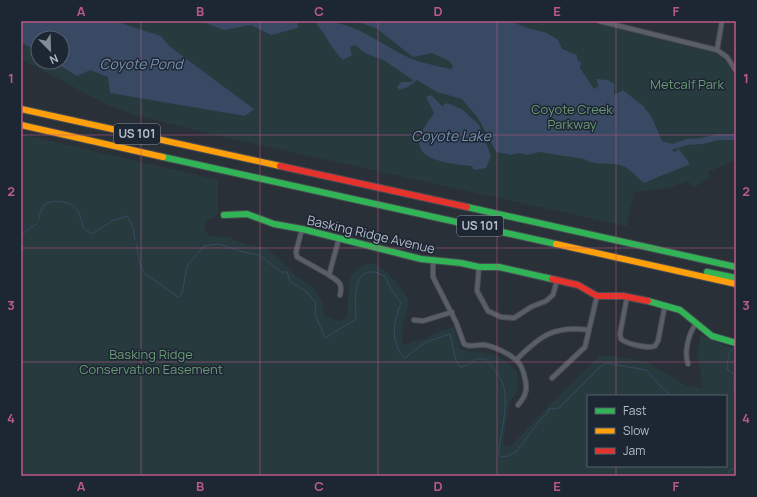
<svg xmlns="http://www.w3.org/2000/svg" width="757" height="497" font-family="Manrope,sans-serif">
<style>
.green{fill:#273a3e;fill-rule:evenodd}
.water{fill:#384963}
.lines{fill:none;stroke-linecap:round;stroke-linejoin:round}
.stream{stroke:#384963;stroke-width:1}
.river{stroke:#384963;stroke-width:6}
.street-casing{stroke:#484c53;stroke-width:6}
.fast-casing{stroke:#484c53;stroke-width:8}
.slow-casing{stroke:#484c53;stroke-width:8}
.jam-casing{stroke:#484c53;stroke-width:8}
.street{stroke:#5a5e66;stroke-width:4}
.fast{stroke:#30b455;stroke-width:6}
.slow{stroke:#ff9f0a;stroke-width:6}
.jam{stroke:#e5322d;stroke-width:6}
.grid{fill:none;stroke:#bc5a87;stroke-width:1;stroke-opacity:0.55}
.labels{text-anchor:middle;stroke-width:3;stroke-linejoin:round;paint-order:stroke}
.shield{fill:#1d2633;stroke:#878f9c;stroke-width:1}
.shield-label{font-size:12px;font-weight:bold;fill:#b4bcc9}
.park-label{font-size:13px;fill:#6b9a76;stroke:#1d2633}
.street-label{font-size:13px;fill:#b4bcc9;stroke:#1d2633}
.water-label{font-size:14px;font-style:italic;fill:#7c92b1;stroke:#1d2633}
.neatline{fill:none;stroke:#bc5a87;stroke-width:1.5}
.grid-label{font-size:13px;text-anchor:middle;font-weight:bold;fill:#bc5a87}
</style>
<rect width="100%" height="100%" fill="#2a3038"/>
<path class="green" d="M21,21h564l128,32 10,5 13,19v83l-28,12 3,5 -18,11 -5,-7 -21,7 -33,4 -7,32 3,3 -411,-91 -85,-21 -27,-10 -86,-46zM38,38h24v24h-24z
M21,134l197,46v34l-12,8 -2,9 7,5 17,1 17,7 17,3 8,4 25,24 18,12 9,14 2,15 16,5 7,-6 2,-31 2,-10c5,-3 10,-9 16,-10 16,-5 34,25 42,36l-3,16 -3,5 -1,24 25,-7 6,-4 21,-7 6,22c12,4 25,2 37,7 7,2 14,11 20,16l1,19 -7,9 -3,10 -5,34 7,3 41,-44 49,-47 9,-1 38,7 40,24 16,2 -6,-36 4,-17 26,12h9v129h-715zM588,396h138v70h-138z"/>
<path class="water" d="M21,21h94l46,15 8,10 85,63 -9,7 -135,-23 -2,-16 -18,-7 -13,6 -23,-14h8v-24h-24v14l-17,-10z
M201,21h96l1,7 -27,7 -20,-10 -27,5z
M317,21c40,0 61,23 95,38 13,5 26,7 39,10l2,-3 -4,-5 -17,-8 -19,4 -37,-29 -22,-7h155l19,7 19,5 11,7 4,9 15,6v4l4,4 -1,5 14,21 5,-3 -3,-7 12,1 6,4v11l9,-5 20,16 8,10 11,25 11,3 3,3 -4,3 2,2 5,-3 11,15c-15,7 -30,11 -45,19 -8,-4 -12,-12 -20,-16 -13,-6 -28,0 -41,-8l-45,-7 -12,3 -8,-2 -8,2 -15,-3 -18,-34 -16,-19 -25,-7 -20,-12 -9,7 -9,3 -2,-3 4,-5h10l2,-2 -28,-19 -20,-8 -10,-8 -5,2 2,8 -9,5c-11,-10 -16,-24 -26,-35z
M431,95l11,11 5,-3 15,6 17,16 12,31 -5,12 -12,2 -2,-4c-16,-2 -59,-4 -52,-29 2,-8 10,-17 14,-24l-8,-16z"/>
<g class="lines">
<path class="stream" d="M39,219c1,-5 2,-13 8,-16 9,-4 26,-1 31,8 3,5 4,13 6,18l8,5 20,-13 15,-5 6,11 2,13
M21,235l15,-11
M136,243l4,21 4,9 34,24 4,-3 5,-28 17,-20 15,-2 24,8 16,3 22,17h6l3,9 17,11 9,11 -1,11 10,24 31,-19c0,-14 -5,-50 18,-47 4,0 8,4 12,5l3,8 12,18c-2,6 -4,10 -5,16 -4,11 -1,32 9,39l16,-13 8,-4 21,-7 6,27 4,6 8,-2 8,-6h10c6,7 12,15 16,23 8,16 -1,54 -4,71l3,4 7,-1 8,-4 24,-32 8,-7 1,-5 4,1 6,-1 41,-41 6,-4 40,7 16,18 10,8
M735,347c-8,5 -7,13 -8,22l7,5v15l2,8
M706,468l1,-2
M727,476l2,-5 7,-4"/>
<path class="river" d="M675,146l12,-4 15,-1 16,-4h18"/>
<g class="street-casing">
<path id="street" d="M599,21l118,29 10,7 9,14
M717,50l5,-29
M302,229l-6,23 1,5 32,18 10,-37
M433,261v16l23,45 8,22c6,4 13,0 21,1 8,1 25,9 31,15 5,4 8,13 9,19 3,11 0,18 -7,26
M479,267l-2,24 11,20 13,6 13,1 17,-11 15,-6 7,-6 4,-15
M329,275c10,7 14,8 11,20
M627,297l-7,37 1,5c6,5 27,10 34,7l3,-5 7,-36
M414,320l9,1 29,-9
M516,360c24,-24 38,-35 73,-30
M688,364c-4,-11 0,-30 8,-40
M552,378l33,-31 12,-51"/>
</g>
<g class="fast-casing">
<path id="fast" d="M163,157l393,87
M467,207l269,60
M224,215l23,-1 27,10 28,5 119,30 40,4 18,4h20l53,12
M707,272l29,6
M648,301l32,9 32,26 24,7"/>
</g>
<g class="slow-casing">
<path id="slow" d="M21,109l259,57
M21,125l142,32
M556,244l180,40"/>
</g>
<g class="jam-casing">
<path id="jam" d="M280,166l187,41
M552,279l26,6 19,11h26l25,5"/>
</g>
<use href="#street" class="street"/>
<use href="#fast" class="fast"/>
<use href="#slow" class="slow"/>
<use href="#jam" class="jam"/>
</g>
<path class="grid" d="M141,21v455M260,21v455M378,21v455M497,21v455M616,21v375M21,135h715M21,248h715M21,362h715M616,466v10"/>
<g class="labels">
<g class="shield">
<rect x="114" y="124" width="46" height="20" rx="3"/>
<rect x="457" y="216" width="46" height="20" rx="3"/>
</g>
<g class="shield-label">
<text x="137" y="138">US 101</text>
<text x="480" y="230">US 101</text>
</g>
<g class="park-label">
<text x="687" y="89">Metcalf Park</text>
<text x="572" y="114">Coyote Creek<tspan x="572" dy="15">Parkway</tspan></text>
<text x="151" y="359">Basking Ridge<tspan x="151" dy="15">Conservation Easement</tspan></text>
</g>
<g class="street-label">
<text transform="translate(371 234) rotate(13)" y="5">Basking Ridge Avenue</text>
</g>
<g class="water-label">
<text x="141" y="69">Coyote Pond</text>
<text x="451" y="141">Coyote Lake</text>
</g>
</g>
<rect width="757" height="497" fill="none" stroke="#1d2633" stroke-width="44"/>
<rect x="587" y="395" width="140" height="72" fill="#1d2633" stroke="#59626f"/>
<rect x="595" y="408" width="20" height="6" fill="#30b455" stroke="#59626f"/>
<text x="623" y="415" font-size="12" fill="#b4bcc9">Fast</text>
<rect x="595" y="428" width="20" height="6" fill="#ff9f0a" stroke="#59626f"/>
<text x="623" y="435" font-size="12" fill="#b4bcc9">Slow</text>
<rect x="595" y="448" width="20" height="6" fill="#e5322d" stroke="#59626f"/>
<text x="623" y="455" font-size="12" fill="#b4bcc9">Jam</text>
<g transform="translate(50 50) rotate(157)"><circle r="19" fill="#1d2633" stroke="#59626f"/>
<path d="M0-3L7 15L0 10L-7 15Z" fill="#848b96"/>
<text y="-6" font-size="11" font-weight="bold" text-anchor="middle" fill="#b4bcc9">N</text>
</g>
<rect x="22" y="22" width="713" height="453" class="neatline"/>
<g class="grid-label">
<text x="81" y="16">A</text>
<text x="200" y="16">B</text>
<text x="319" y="16">C</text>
<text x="438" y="16">D</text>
<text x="557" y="16">E</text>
<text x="676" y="16">F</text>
<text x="11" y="83">1</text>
<text x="746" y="83">1</text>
<text x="11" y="196">2</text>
<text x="746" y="196">2</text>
<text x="11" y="310">3</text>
<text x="746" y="310">3</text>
<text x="11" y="423">4</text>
<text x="746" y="423">4</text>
<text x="81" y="491">A</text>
<text x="200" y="491">B</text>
<text x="319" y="491">C</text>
<text x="438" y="491">D</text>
<text x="557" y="491">E</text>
<text x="676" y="491">F</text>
</g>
</svg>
